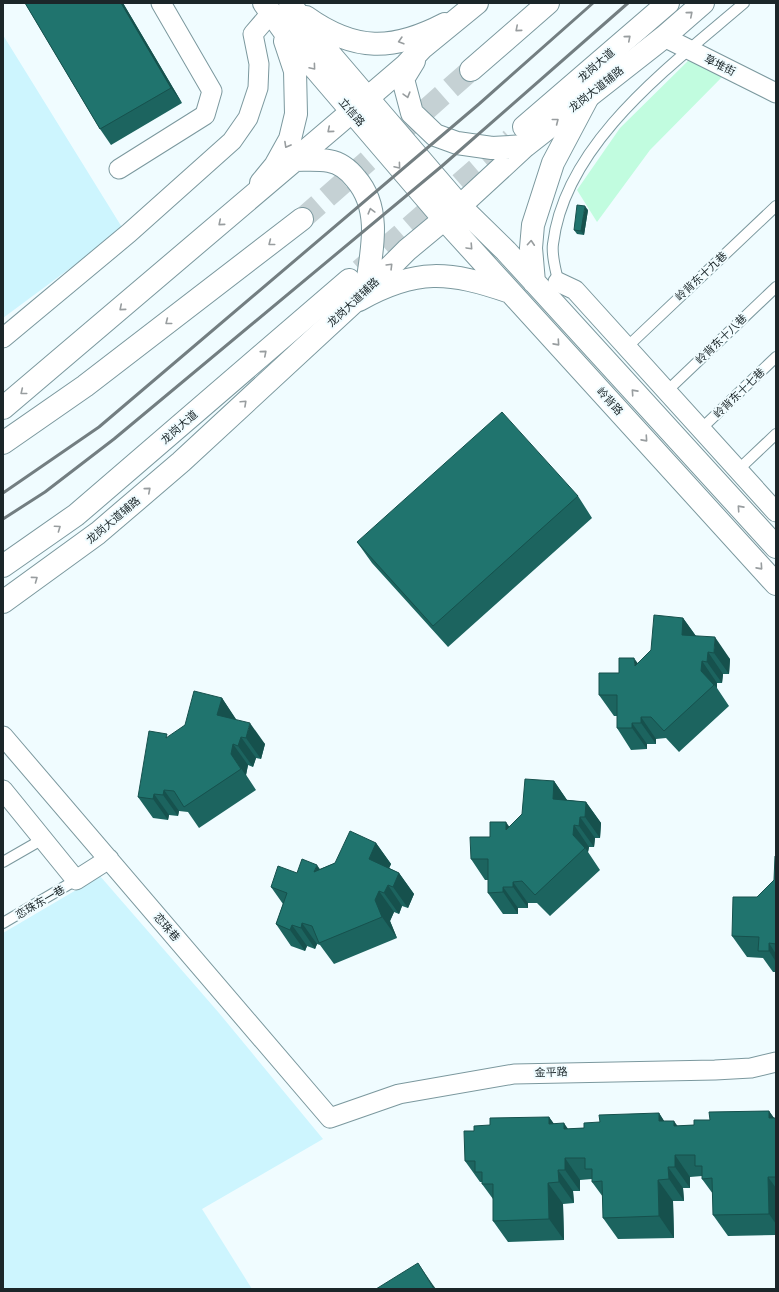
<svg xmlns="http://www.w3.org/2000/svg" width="779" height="1292" font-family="Poppins,'Noto Sans SC',sans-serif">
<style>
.built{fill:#cdf5fe}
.green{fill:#c1fcdf}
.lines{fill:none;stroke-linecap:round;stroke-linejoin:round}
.trunk-tunnel{stroke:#c5d1d4;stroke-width:22;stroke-dasharray:22 11;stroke-linecap:butt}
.service-casing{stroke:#7b989e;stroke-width:12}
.minor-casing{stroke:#7b989e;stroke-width:21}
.tertiary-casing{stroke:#7b989e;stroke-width:24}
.secondary-casing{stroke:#7b989e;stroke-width:24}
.trunk-casing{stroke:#7b989e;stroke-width:24}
.service{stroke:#fff;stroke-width:10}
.minor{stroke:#fff;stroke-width:19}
.tertiary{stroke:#fff;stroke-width:22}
.secondary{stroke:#fff;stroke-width:22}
.trunk{stroke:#fff;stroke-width:22}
.rail{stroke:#737e81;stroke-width:3}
.wall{fill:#1c645f}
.shaded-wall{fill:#16514d}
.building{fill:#20746e;stroke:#16514d}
.oneway{stroke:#989d9f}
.labels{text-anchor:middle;stroke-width:4;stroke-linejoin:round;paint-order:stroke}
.street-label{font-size:11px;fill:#1b2629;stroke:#f0fcff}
</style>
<rect width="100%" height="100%" fill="#f0fcff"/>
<path class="built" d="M3,35l120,194 -120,89z
M100,876l119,137 104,126 -121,70 50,80h-249v-356z"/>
<path class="green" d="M693,56l30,20 -73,74 -53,72 -20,-32 43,-62z"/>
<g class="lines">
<path class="trunk-tunnel" d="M302,219l169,-149
M360,270l151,-131"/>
<g class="service-casing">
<path id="service" d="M559,286c-2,-13 -8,-29 -6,-42 12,-102 119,-179 191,-241
M627,347l149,-141
M667,391l109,-104
M701,429l75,-72
M738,470l38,-36
M3,862l40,-23
M3,923l73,-43"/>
</g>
<g class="minor-casing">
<path id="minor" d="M664,37l112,56
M119,169l86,-54 7,-24 -51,-88
M558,282l17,8 201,222
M3,338l126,-105 103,-92 16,-23 10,-30 1,-24 -6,-30 18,-21
M3,736l327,382 69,-24 115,-20 201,-4 36,-2 25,-6
M3,790l73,90 33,-21"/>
</g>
<g class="tertiary-casing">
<path id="tertiary" d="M264,3l25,35 154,180 333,366
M290,3l15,22 155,181 46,45 270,296
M306,17c49,35 87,34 139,7
M261,183l14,-17 15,-27 6,-25 -1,-43 -10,-30
M534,282l-3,-34 2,-23 20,-62 36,-68
M359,300c57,-32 90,-29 151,-8"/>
</g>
<g class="secondary-casing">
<path id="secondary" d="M414,61l-11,18 9,34 23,22 22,8 35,5 33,-2
M295,160c11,0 23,-1 34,1 12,2 20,9 27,18 27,31 15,75 10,112
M3,408l333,-283 70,-60 16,-17 55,-45
M3,602l95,-69 83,-71 185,-171 41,-41 53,-44 65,-60 139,-109 39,-34"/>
</g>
<g class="trunk-casing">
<path id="trunk" d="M471,70l77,-67
M524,127l144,-124
M3,443l82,-57 217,-167
M3,566l73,-51 273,-235"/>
</g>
<use href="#service" class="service"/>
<use href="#minor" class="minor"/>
<use href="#tertiary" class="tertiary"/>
<use href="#secondary" class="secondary"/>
<use href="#trunk" class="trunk"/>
<path class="rail" d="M3,493l96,-66 380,-323 114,-101
M3,519l42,-27 69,-53 328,-273 186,-163"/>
</g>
<path class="wall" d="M25,3h98l59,100 -71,42 -11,-16z
M588,210l-4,25 -7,-1 -3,-4z
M578,496l14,22 -144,129 -76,-84 -15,-21z
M683,618l13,18 34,23 -1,15h-6l-1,9h-5v5l12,18 -50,46 -13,-14 -10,1v5h-9v5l-16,1 -14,-22v-12h-3l-15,-21 20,-22 19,-10z
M222,698l14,22 29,24 -4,15 -5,-1 -3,9 -5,-2 -2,10 10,15 -57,38 -11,-16 -9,-1 -1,5 -9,-1 -1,5 -15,-2 -15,-21 47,-72z
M554,781l13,19 19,2 15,21 -1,15h-5l-1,9h-5l-1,5 12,18 -50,46 -13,-13h-9v5h-10v6h-15l-15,-21v-13h-3l-14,-21 19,-22 19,-10 13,-13z
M376,843l15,21 -2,4 10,5 15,21 -6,14 -6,-2 -3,8 -5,-2 -4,9 7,17 -63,26 -14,-19 -3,-1 -2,5 -8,-3 -2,5 -14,-5 -15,-22 7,-20 -12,-17 26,-14 23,-4 15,-6z
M776,856v116h-3l-10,-14 -16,-1 -15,-21 42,-56z
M769,1111l5,7h2v117l-48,1 -15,-21v-21l-11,-15v-3l-12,1v11h-7l1,13h-11l1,37 -56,1 -15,-21v-21l-11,-15v-3l-12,1v11h-7l1,12 -11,1 1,36 -56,2 -15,-21v-22l-11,-15v-2h-2l-15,-21 9,-30 16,-6 59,-8 5,7 14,5 16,-1 16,-6 59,-9 5,8 14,5 16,-1 16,-5z"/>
<path class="shaded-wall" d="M121,3h2l59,100 -11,-15z
M585,206l3,4 -4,25 -3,-4z
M683,618l15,21 -16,-4z
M715,637l15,22 -1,15 -15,-21z
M708,652l15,22 -1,9 -15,-21z
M634,658l15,21 -14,-13z
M702,661l15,22v5l-16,-17z
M222,698l14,21 -4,17 -15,-21z
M641,717l15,22v5l-15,-21z
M250,723l15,21 -4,15 -15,-21z
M632,723l15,21v5l-15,-21z
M241,737l15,21 -3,9 -15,-21z
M233,744l15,21 -2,10 10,15 -25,-36z
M554,781l15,22 -16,-4z
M164,790l15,21 -1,5 -15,-21z
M154,794l15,21 -1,5 -15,-21z
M586,802l15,21 -1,15 -15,-21z
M580,817l15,21 -1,9 -15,-21z
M506,822l15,22 -15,-14z
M574,825l15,22 -1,5 -3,-4 -12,-13z
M376,843l15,21 -7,16 -15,-21z
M317,865l15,21 -18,-14z
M399,873l15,21 -6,14 -15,-21z
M513,882l15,21v5l-15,-21z
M388,885l14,21 -3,8 -15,-21z
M503,887l15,21v6l-15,-22z
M379,891l15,21 -4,9 7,17 -15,-21 -7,-17z
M302,923l15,21 -2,5 -14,-21z
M292,925l15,21 -2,5 -15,-21z
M769,943l7,11v8l-7,-11z
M769,1111l7,10 -7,-3z
M659,1113l14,22 -14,-14z
M549,1117l15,21 -15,-14z
M674,1121l15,21 -15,-16z
M564,1123l15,22 -15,-16z
M675,1155l15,22v11l-15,-21z
M565,1158l15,22v11l-15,-21z
M668,1167l15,21 1,13 -15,-22z
M558,1170l15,21 1,12 -15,-21z
M768,1177l8,11v36l-7,-10z
M658,1180l15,21 1,37 -15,-22z
M548,1183l15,21 1,36 -15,-21z
M418,1263l15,22 3,4h-2z"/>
<path class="building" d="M25,3h96l50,85 -71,41z
M577,205l8,1 -4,25 -7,-1z
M502,412l76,84 -145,130 -76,-84z
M654,615l29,3 -1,17 33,2 -1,16 -6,-1 -1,10 -5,-1 -1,10 13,14 -50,46 -13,-14h-10v6h-9v5h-15v-33h-18v-22h20v-15h15l1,8 16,-16z
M194,691l28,7 -5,17 33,8 -4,15 -5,-1 -3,9 -5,-2 -2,10 10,15 -57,38 -10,-16 -10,-1 -1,5 -9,-1 -1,5 -15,-2 11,-66 18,3 -1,4 19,-13z
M525,779l29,2 -1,18 33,3 -1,15h-5l-1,9 -5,-1 -1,10 12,13 -50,47 -13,-14 -9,1v5h-10v5l-15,1v-34h-17l-1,-22h20v-15h16v8l16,-16z
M350,831l26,12 -7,16 30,14 -6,14 -5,-2 -4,8 -5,-2 -4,9 7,17 -63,26 -7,-17 -10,-3 -1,5 -9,-3 -2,5 -14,-6 11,-31 -16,-6 7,-21 19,7 5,-14 15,6 -3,7 21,-9z
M775,856h1v88l-7,-1v8h-11l1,-14 -27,-1 1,-39h24l17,-17z
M769,1111v7h7v59h-8l1,37 -56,1 -1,-37 -10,1v-13h-7v-11h-20v12h-7l1,12 -11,1 1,36 -56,2 -1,-37 -10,1v-13h-7v-11h-20v12h-7l1,12 -11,1 1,36 -56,2v-37h-11v-12h-7v-11h-10l-1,-30h10v-5l16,-1v-7l59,-1v7l15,-1v6l20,-1v-5l16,-1 -1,-7 60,-2v8h15v5l20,-1v-5h16l-1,-8z
M418,1263l16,26h-58z"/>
<defs><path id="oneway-chevron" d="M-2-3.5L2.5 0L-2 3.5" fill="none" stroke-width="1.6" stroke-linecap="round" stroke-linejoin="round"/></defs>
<g class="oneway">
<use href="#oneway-chevron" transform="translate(690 14) rotate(-41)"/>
<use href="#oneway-chevron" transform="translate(518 29) rotate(139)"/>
<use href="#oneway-chevron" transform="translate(628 38) rotate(-41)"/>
<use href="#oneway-chevron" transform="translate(401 41) rotate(164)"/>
<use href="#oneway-chevron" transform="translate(313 67) rotate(50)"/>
<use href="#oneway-chevron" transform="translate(407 95) rotate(74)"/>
<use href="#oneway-chevron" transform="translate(556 121) rotate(-38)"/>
<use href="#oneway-chevron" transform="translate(330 130) rotate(140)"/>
<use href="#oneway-chevron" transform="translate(287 145) rotate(119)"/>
<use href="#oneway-chevron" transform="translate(398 166) rotate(50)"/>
<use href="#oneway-chevron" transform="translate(371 211) rotate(-105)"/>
<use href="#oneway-chevron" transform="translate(221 223) rotate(140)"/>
<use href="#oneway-chevron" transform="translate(271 243) rotate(142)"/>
<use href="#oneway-chevron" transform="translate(531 243) rotate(-86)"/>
<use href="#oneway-chevron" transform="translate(470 247) rotate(47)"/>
<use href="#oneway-chevron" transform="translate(390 266) rotate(-45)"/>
<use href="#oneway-chevron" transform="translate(122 308) rotate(140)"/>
<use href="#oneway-chevron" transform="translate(168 322) rotate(142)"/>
<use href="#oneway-chevron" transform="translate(557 343) rotate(48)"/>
<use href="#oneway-chevron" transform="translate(264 353) rotate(-41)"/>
<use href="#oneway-chevron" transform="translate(23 392) rotate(141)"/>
<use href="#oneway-chevron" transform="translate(634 392) rotate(-132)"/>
<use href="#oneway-chevron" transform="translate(244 403) rotate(-43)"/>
<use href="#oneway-chevron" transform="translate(645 439) rotate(48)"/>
<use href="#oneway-chevron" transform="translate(148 490) rotate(-41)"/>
<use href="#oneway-chevron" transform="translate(740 508) rotate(-132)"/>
<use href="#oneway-chevron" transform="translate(58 528) rotate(-35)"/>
<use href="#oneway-chevron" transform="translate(760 567) rotate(48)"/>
<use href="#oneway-chevron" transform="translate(35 579) rotate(-36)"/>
</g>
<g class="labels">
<g class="street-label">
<text transform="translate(596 65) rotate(-41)" y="4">龙岗大道</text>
<text transform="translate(720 65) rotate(26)" y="4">草堆街</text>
<text transform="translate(596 89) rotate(-38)" y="4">龙岗大道辅路</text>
<text transform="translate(352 112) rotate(49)" y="4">立信路</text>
<text transform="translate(701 276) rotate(-43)" y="4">岭背东十九巷</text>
<text transform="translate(353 302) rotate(-43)" y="4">龙岗大道辅路</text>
<text transform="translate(721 339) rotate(-44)" y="4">岭背东十八巷</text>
<text transform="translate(739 393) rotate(-44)" y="4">岭背东十七巷</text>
<text transform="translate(610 401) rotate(48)" y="4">岭背路</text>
<text transform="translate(179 427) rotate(-41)" y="4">龙岗大道</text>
<text transform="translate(113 520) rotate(-40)" y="4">龙岗大道辅路</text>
<text transform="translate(40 902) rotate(-30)" y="4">恋珠东一巷</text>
<text transform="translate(167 927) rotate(49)" y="4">恋珠巷</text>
<text transform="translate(551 1072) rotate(-2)" y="4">金平路</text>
</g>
</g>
<rect width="779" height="1292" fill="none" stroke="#1b2629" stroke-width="8"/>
</svg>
